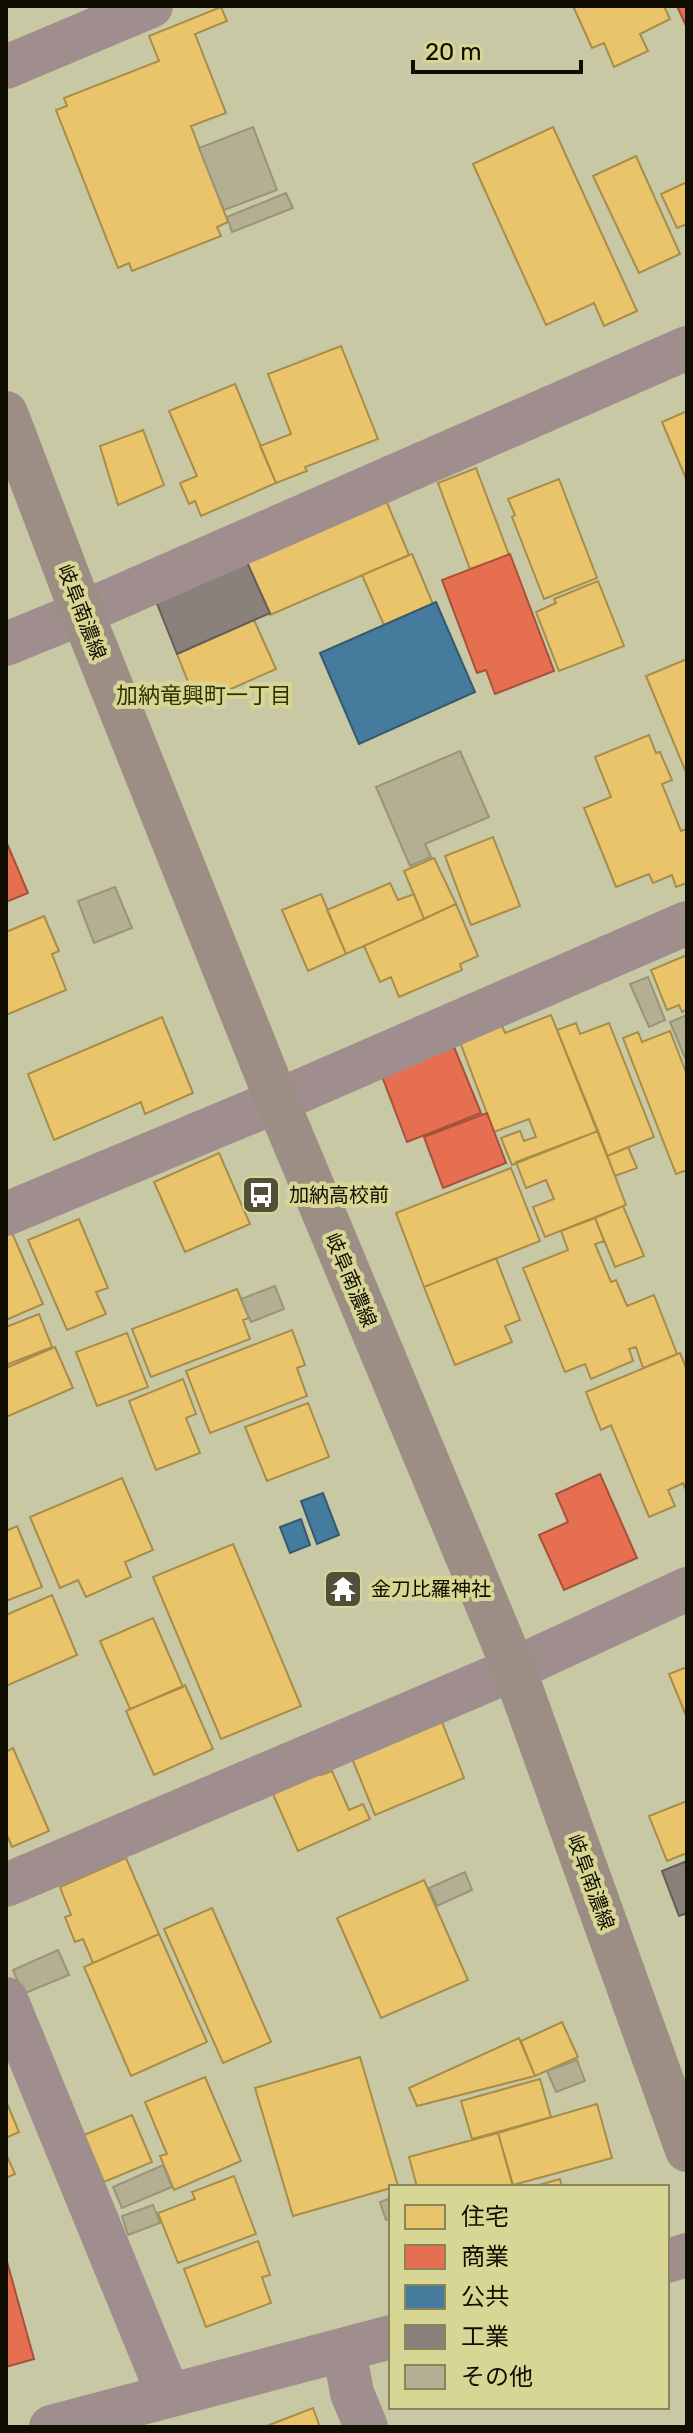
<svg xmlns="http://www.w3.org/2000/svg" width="693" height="2433" font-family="Rubik,'Noto Sans JP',sans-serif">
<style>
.homes{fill:#e9c46a;stroke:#a88d4a;stroke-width:2}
.shops{fill:#e76f51;stroke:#a65239;stroke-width:2}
.public{fill:#457b9d;stroke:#355a6e;stroke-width:2}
.industry{fill:#8a817c;stroke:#655e57;stroke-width:2}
.building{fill:#b4af93;stroke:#999478;stroke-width:2}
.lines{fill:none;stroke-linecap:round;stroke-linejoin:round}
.minor{stroke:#a08e8e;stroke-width:44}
.tertiary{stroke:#a08e8e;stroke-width:44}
.primary{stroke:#9c8e85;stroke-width:44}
.labels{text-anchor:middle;stroke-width:8;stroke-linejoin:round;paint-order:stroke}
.street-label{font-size:20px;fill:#100e00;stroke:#d8d695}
.poi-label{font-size:20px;fill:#100e00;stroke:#d8d695;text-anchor:start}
.neighbourhood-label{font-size:22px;fill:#343100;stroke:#d8d695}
</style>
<rect width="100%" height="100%" fill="#c9c8a4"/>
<path class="homes" d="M573,6h91l6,13 -30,15 8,17 -34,16 -10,-24 -12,5z
M221,7l6,14 -32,13 31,79 -35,13 37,96 -11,5 4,9 -89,35 -3,-8 -11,5 -62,-158 11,-4 -3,-8 95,-37 -10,-25z
M553,127l84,184 -33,15 -10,-23 -48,22 -73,-161z
M636,156l44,98 -41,19 -46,-97z
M687,182v42l-10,4 -16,-34z
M341,346l37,93 -73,28 2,4 -31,12 -16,-37 31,-12 -23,-60z
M235,384l41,99 -75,33 -6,-15 -6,3 -9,-21 17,-7 -28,-65z
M687,411v70l-25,-59z
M143,430l21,55 -46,20 -18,-59z
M476,468l33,87 -39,14 -32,-86z
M559,479l38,99 -53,21 -32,-82 3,-2 -7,-16z
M385,498l24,57 -139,60 -25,-57z
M412,554l21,50 -49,21 -22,-50z
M598,581l26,65 -65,25 -23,-59 20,-9 -2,-4z
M254,620l22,49 -79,35 -20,-50z
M687,659v110l-2,1 -39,-94z
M649,735l7,18 4,-1 12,28 -10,4 19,47 6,-2v54l-11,4 -4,-12 -19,8 -4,-9 -33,13 -32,-79 27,-11 -16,-40z
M493,837l27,69 -49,19 -26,-69z
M434,858l22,46 -32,15 -20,-48z
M390,883l8,17 16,-6 10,25 -78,35 -19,-44z
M321,894l25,60 -38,17 -26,-61z
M456,904l22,52 -18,8 2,6 -63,27 -8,-20 -11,5 -16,-36z
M44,916l15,35 -7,3 14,36 -60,25v-83z
M687,955v54l-5,3 -3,-7 -12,5 -16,-40z
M551,1015l47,116 -86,34 -11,-27 19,-7 4,10 12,-4 -7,-18 -35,13 -37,-98 41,-17 7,16z
M162,1017l31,76 -48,21 -4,-12 -87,38 -26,-66z
M576,1023l4,11 29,-11 45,114 -47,19 -50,-126z
M670,1031l17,44v95l-11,4 -53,-136 15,-6 4,10z
M598,1131l28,74 -81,32 -12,-30 21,-8 -8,-19 -20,8 -10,-26z
M628,1147l9,21 -22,8 -8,-20z
M219,1153l31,71 -65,28 -31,-70z
M511,1168l29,73 -116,46 -28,-74z
M623,1206l21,50 -29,11 -20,-49z
M595,1218l9,23 -9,3 16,38 5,-2 11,26 27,-11 23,59 -34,14 -7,-21 -7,2 4,12 -42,18 -6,-15 -20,8 -42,-104 45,-18 -7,-19z
M79,1219l29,69 -12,4 10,22 -39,16 -39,-90z
M9,1226l34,78 -37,16v-93z
M496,1258l24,62 -15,6 7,16 -57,23 -31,-78z
M237,1289l12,29 -6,2 7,19 -99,38 -19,-48z
M39,1314l13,33 -46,18v-38z
M292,1330l13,35 -8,3 10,28 -97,37 -24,-62z
M127,1333l21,54 -51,19 -21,-54z
M55,1347l18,41 -67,29v-49z
M680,1353l7,17v122l-4,-9 -15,7 7,16 -26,11 -38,-92 -10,5 -15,-38z
M183,1379l13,35 -10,4 14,35 -44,17 -27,-69z
M308,1403l21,54 -62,24 -22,-54z
M122,1478l31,72 -28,12 6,15 -45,20 -8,-17 -18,8 -30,-71z
M17,1526l25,61 -36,14v-70z
M233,1544l68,162 -80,33 -68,-162z
M52,1595l25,60 -71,31v-71z
M153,1618l30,69 -53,22 -30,-68z
M687,1667v51l-18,-44z
M185,1685l28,64 -59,26 -28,-64z
M440,1717l24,61 -89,37 -24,-59z
M13,1748l36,83 -37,16 -6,-14v-81z
M316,1763l5,12 11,-4 17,39 14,-6 7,15 -72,32 -29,-66z
M687,1801v52l-20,8 -18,-45z
M126,1858l33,76 -66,29 -10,-24 -8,3 -10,-25 6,-2 -11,-28z
M424,1880l44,100 -87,38 -44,-100z
M212,1908l59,134 -48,21 -59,-134z
M159,1934l48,108 -76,34 -47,-109z
M562,2022l16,35 -43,19 -14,-35z
M519,2038l16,38 -118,30 -8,-18z
M360,2057l38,129 -105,30 -38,-128z
M205,2077l36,84 -67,29 -14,-34 7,-2 -22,-52z
M540,2079l11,38 -79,22 -11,-38z
M6,2101l13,31 -13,6z
M597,2104l15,54 -99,27 -15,-52z
M132,2115l20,47 -48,20 -20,-47z
M498,2133l15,54h-96l-8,-30z
M6,2154l9,20 -9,4z
M234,2176l22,58 -78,29 -20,-50 37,-14 -3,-7z
M560,2179l2,8h-30z
M258,2241l12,34 -8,2 9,26 -65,24 -22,-58z
M313,2408l7,19h-56z"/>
<path class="shops" d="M677,6h10v22z
M510,554l44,117 -59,23 -9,-24 -9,3 -35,-93z
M6,841l22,52 -22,9z
M452,1042l29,71 -74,29 -27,-71z
M487,1113l19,50 -63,25 -19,-51z
M600,1474l37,84 -73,32 -25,-55 29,-13 -12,-28z
M6,2258l28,101 -28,8z"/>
<path class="public" d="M436,602l39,90 -116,52 -39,-91z
M323,1493l16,42 -22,9 -16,-43z
M301,1519l9,26 -20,8 -10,-26z"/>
<path class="industry" d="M245,558l25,55 -93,41 -23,-58z
M687,1861v52l-8,3 -17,-45z"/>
<path class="building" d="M253,127l24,63 -53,20 -25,-62z
M286,193l7,15 -61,24 -5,-15z
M460,751l29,66 -64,27 6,13 -21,9 -34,-79z
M115,887l17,41 -38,15 -16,-42z
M648,977l17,43 -16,7 -19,-43z
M687,1015v42l-2,1 -15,-36z
M275,1286l9,23 -33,13 -10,-23z
M465,1872l7,18 -35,16 -8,-18z
M58,1950l11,25 -46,19 -10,-24z
M577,2060l8,21 -29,11 -9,-21z
M163,2165l9,22 -50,21 -9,-21z
M391,2198v20l-5,2 -6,-18z
M153,2205l7,18 -32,12 -6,-19z"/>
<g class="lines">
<path class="minor" d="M6,67l145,-61
M6,644l76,-31 605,-265
M6,1214l271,-113 410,-178
M6,1885l508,-216 173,-80
M6,1999l162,395
M344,2350l8,43 14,34"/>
<path class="tertiary" d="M667,2261l20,-6
M51,2427l340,-90"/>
<path class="primary" d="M6,413l76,200 195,488 237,568 173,481"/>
</g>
<defs>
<g id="bus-square" transform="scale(2)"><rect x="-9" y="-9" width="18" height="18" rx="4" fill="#514f39" stroke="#d8d695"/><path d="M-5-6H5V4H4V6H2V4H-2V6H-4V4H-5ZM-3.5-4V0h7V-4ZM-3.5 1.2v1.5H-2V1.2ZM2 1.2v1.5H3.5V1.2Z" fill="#fff"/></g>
<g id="temple-square" transform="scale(2)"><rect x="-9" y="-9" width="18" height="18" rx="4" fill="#514f39" stroke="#d8d695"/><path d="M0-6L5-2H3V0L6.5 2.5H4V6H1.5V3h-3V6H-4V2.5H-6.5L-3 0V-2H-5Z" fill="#fff"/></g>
</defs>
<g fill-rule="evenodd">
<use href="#bus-square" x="261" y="1195"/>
<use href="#temple-square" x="343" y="1589"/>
</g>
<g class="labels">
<g class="street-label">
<text transform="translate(82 612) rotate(69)" y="7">岐阜南濃線</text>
<text transform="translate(351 1280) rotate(67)" y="7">岐阜南濃線</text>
<text transform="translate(591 1882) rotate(70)" y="7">岐阜南濃線</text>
</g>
<g class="poi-label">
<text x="289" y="1202">加納高校前</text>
<text x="371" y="1596">金刀比羅神社</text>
</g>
<g class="neighbourhood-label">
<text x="204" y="703">加納竜興町一丁目</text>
</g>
</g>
<rect width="693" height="2433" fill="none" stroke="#100e00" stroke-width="16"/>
<rect x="389" y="2185" width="280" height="224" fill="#d8d695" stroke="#888659" stroke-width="2"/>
<rect x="405" y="2205" width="40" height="24" fill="#e9c46a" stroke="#888659" stroke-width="2"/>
<text x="461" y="2225" font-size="24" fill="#100e00">住宅</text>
<rect x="405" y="2245" width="40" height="24" fill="#e76f51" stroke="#888659" stroke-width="2"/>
<text x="461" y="2265" font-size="24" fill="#100e00">商業</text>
<rect x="405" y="2285" width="40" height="24" fill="#457b9d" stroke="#888659" stroke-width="2"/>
<text x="461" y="2305" font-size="24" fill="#100e00">公共</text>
<rect x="405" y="2325" width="40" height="24" fill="#8a817c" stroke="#888659" stroke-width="2"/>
<text x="461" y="2345" font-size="24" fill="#100e00">工業</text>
<rect x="405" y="2365" width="40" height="24" fill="#b4af93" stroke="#888659" stroke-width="2"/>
<text x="461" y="2385" font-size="24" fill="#100e00">その他</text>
<path d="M413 60v12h168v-12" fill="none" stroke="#100e00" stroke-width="4"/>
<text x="425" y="60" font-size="24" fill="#100e00" stroke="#d8d695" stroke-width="6" paint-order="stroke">20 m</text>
</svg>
